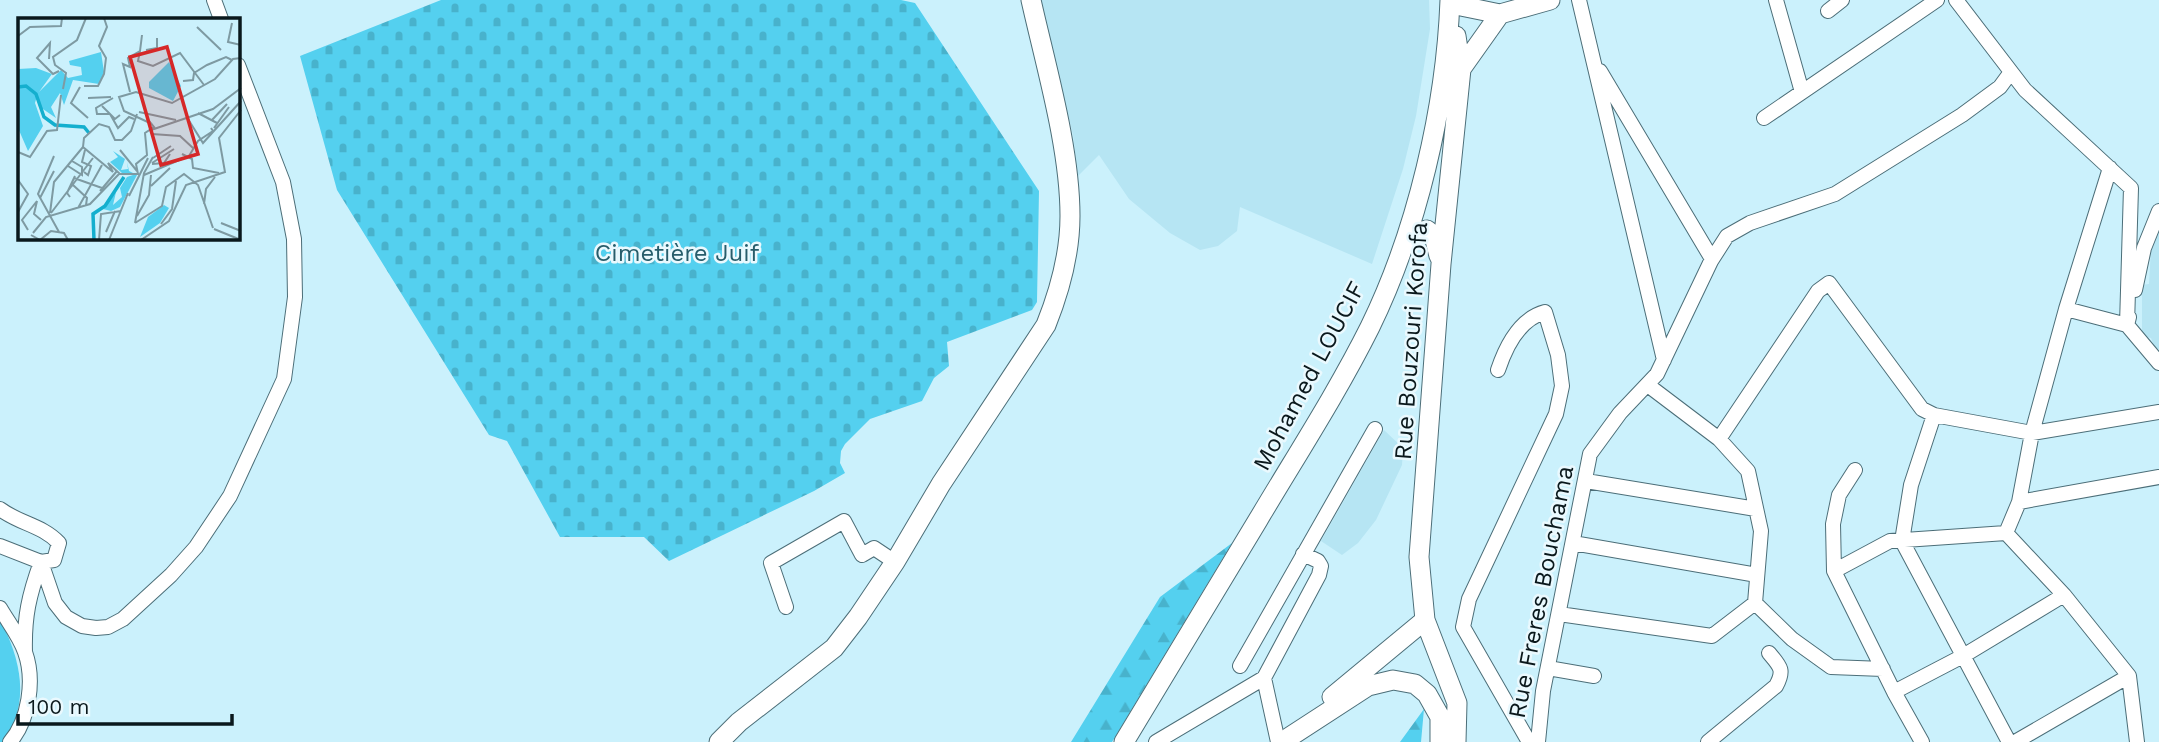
<svg xmlns="http://www.w3.org/2000/svg" width="2159" height="742" font-family="'Work Sans',sans-serif">
<style>
.built{fill:#b6e5f3}
.green{fill:#54d0ef}
.forest{fill:url(#forest-firs)}
.cemetery{fill:url(#cemetery-stones)}
.lines{fill:none;stroke-linecap:round;stroke-linejoin:round}
.street-casing{stroke:#4c6e78;stroke-width:16}
.secondary-casing{stroke:#4c6e78;stroke-width:21}
.street{stroke:#fff;stroke-width:14}
.secondary{stroke:#fff;stroke-width:19}
.labels{text-anchor:middle;stroke-width:5;stroke-linejoin:round;paint-order:stroke}
.park-label{font-size:24px;fill:#275d6b;stroke:#eaf9fe}
.street-label{font-size:24px;fill:#0a181c;stroke:#eaf9fe}
.inset-river{fill:none;stroke:#14afce;stroke-width:3.5}
.inset-road{fill:none;stroke:#7e9aa2;stroke-width:2}
.view{fill:#d62828;fill-opacity:0.15;stroke:#d62828;stroke-width:3.5}
.inset-edge{fill:none;stroke:#0a181c;stroke-width:3.5}
</style>
<defs>
<pattern id="forest-firs" width="22" height="20" patternUnits="userSpaceOnUse" patternTransform="scale(1.75)"><rect width="22" height="20" fill="#54d0ef"/><path d="M5 1l3.5 6h-7zM16 11l3.5 6h-7z" fill="#48b2cc"/></pattern>
<pattern id="cemetery-stones" width="16" height="16" patternUnits="userSpaceOnUse" patternTransform="scale(1.75)"><rect width="16" height="16" fill="#54d0ef"/><path d="M2 7V4a2 2 0 0 1 4 0v3zM10 15v-3a2 2 0 0 1 4 0v3z" fill="#48b2cc"/></pattern>
</defs>
<rect width="100%" height="100%" fill="#cbf1fc"/>
<path class="built" d="M1040,0h389l1,29 -14,87 -13,53 -31,95 -132,-57 -3,24 -19,15 -18,4 -30,-17 -41,-34 -30,-44 -21,21 -5,-41z
M2159,227v122l-4,-1 -4,-10 -9,-2v-51l7,-1 2,-36z
M1384,430l19,18 -1,17 -26,55 -18,23 -16,12 -21,-14z"/>
<path class="green" d="M0,619c21,41 31,84 3,123h-3z"/>
<path class="forest" d="M1232,543l-120,199h-41l89,-145z
M1424,709l-3,33h-21z"/>
<path class="cemetery" d="M441,0h460l14,3 124,188 -2,111 -5,8 -85,32 2,24 -15,12 -12,23 -52,18 -25,25 -4,7 -1,12 5,10 -31,18 -145,70 -25,-24h-84l-53,-96 -18,-6 -152,-245 -37,-134z"/>
<g class="lines">
<g class="street-casing">
<path id="street" d="M214,0l7,19
M1579,0l85,360
M1776,0l26,92
M1956,0l69,90 106,98 -4,137 32,38
M1828,11l14,-11
M1600,71l112,188
M1764,118l173,-118
M2135,290l9,-42 15,-37
M2066,309l61,16 2,-8
M1498,370c8,-24 21,-51 47,-58l13,43 4,31 -6,28 -87,185 -6,28 66,115
M1649,386l70,53 29,32 13,60 -6,72
M1934,415l-23,70 -9,56 107,201
M1719,439l99,-148 11,-8 93,126 12,6 98,18 127,-21
M1855,470l-16,25 -6,29 1,47 60,121 28,50
M1586,481l170,28
M2019,502l13,-69 34,-124 44,-141
M0,509c20,15 42,16 59,34l-5,17 -13,2c-12,33 -17,55 -16,90
M2006,533l58,62 65,81 8,66
M2006,533l13,-31 140,-25
M1573,543l184,32
M0,546l41,16 14,41 11,14 16,9 14,2 12,-1 15,-8 48,-44 25,-28 34,-51 54,-117 11,-82 -1,-58 -11,-57 -45,-117
M1834,571l56,-30 116,-8
M1755,603l37,36 39,28 52,2
M786,607l-15,-44 73,-42 18,34 12,-7 21,14
M0,608c8,14 20,29 25,44 10,28 4,68 -15,90
M1559,614l153,22 43,-33
M1240,666l135,-237
M1548,668l46,8
M1264,678l14,64
M1894,692l69,-36 101,-61
M1156,742l108,-64 55,-103 2,-9 -3,-5 -15,-7
M1538,742l5,-51 47,-237 30,-41 37,-39 54,-113 16,-25 23,-13 85,-29 127,-79 38,-28 11,-15
M1708,742l68,-56c9,-16 4,-20 -7,-33
M2015,742l114,-66"/>
</g>
<g class="secondary-casing">
<path id="secondary" d="M1451,4l49,10 50,-14
M1456,36l5,33 -20,195 -22,293 6,63 32,83 -1,39
M1461,69l39,-55
M1403,247l12,-14 12,-3 7,6 5,20
M1332,697l93,-77
M1288,738l80,-52 25,-6 22,4 12,10 13,23v25
M719,742l20,-20 95,-74 24,-31 37,-55 46,-78 105,-159c14,-35 24,-71 24,-109 0,-68 -24,-149 -39,-216
M1124,742c44,-74 89,-148 134,-222 38,-64 79,-127 112,-193 47,-96 76,-220 80,-327"/>
</g>
<use href="#street" class="street"/>
<use href="#secondary" class="secondary"/>
</g>
<g class="labels">
<g class="park-label">
<text x="677" y="261">Cimetière Juif</text>
</g>
<g class="street-label">
<text transform="translate(1411 341) rotate(-86)" y="8">Rue Bouzouri Korofa</text>
<text transform="translate(1309 376) rotate(-62)" y="8">Mohamed LOUCIF</text>
<text transform="translate(1541 592) rotate(-79)" y="8">Rue Freres Bouchama</text>
</g>
</g>
<g transform="translate(18 18)">
<rect width="222" height="222" fill="#cbf1fc"/>
<path d="M83,34l3,20 -5,12 -26,-4 -9,25 -4,-12 -9,14 5,11 -16,-11 -3,-11 -2,7 8,23 -15,25 -10,-23v-59l18,-1 16,6 -13,18 22,-22 7,8 14,-3 -1,-8 -11,-2 -1,-4zM95,133l12,8 -4,11 7,-1 -1,-7 2,9 8,4 -17,32 -9,4 -8,-2 13,-17 -3,13 9,-8 -2,-9 7,-11 6,-2 -11,-2 -12,-11 8,-5z" fill="#54d0ef"/>
<path d="M151,44l12,24 -8,15 -24,-13v-6z" fill="#54d0ef"/>
<path d="M146,187l5,3 -9,15 -20,14 8,-20z" fill="#54d0ef"/>
<path class="inset-river" d="M0,69l8,-1 10,8 8,23 11,8 29,2 5,6M76,222l-1,-26 12,-8 19,-29"/>
<path class="inset-road" d="M214,5l-4,19 13,3M179,9l24,23M0,18l12,-9 31,-1 1,-8M128,32l11,-2v-10M122,33l-2,10 15,5 27,-13 24,32M31,41l1,-16 -13,15 16,16 6,-3M165,63l10,-1 1,-7 13,-8 19,-8 6,3M66,68h14l6,-12 2,-16 -7,-12 8,-19 -3,-9M62,69l-9,16 17,15M45,71l3,-16 -11,-8 -2,-8 24,-17 9,-22M112,74l-7,-28 7,3 -2,-9 12,-7 2,-16M70,80l23,-1M95,80l-17,10 1,6h13l8,14 11,-11 5,2M84,88l13,13 5,-4M121,94l37,8M180,95l19,10M119,96l-6,17 -9,9h-7l-6,-13 -10,-3 -15,14 -1,9 30,25 -5,-9 12,11h18l-2,-10 11,-9 -2,-22 9,-6 -5,-6M170,101l15,24 38,-42M194,102l15,-16M134,106l-28,-13 -5,-14 17,-5 36,11 43,-24 18,-20 8,-1M196,110l15,-21M133,112l62,-21 28,-21M134,116l28,2 13,12M102,132l17,21M0,134l12,5 17,-26 10,-1 4,-35M164,136l10,5 1,9 26,5M36,138l-16,38 21,38M135,140l18,-12M134,145l22,-14M134,146l12,-1 6,-9M50,148l14,9v-8l-10,-6M66,154l4,3 3,-9 -9,-4 3,-12M126,157l45,-19 9,-15 15,-10 -2,-3M56,160l28,10M0,162l10,14 -10,18M55,167l14,13 -1,7M133,168l19,-18M82,173l17,-20M111,178l19,-38M52,179l-3,-4 8,-17M22,180l14,-27M186,186l2,-15 9,-12M60,190l24,-43M32,195l4,-31 29,-35M33,195l42,-55M119,198l12,-21 2,-20M117,205l27,-17 4,-19 18,-13 14,11 15,43M117,205l9,-50 9,-16M203,205l20,8M143,206l11,-15 4,-28M196,211l27,11M10,212l-6,-10 15,-19 -3,13 7,6M88,214l9,-21M15,215l13,-16 44,-13 29,-30M13,217l9,5 11,-9 13,2 4,7M81,222l2,-26 20,-3M91,222l19,-47M123,222l28,-19 17,-36 39,-13 -6,-34 22,-28"/>
<path class="view" d="M149,29l31,107 -37,11 -31,-108z"/>
<rect width="222" height="222" class="inset-edge"/>
</g>
<path d="M18 714v10h214v-10" fill="none" stroke="#0a181c" stroke-width="3.5"/>
<text x="28" y="714" font-size="21" fill="#0a181c" stroke="#eaf9fe" stroke-width="5" paint-order="stroke">100 m</text>
</svg>
